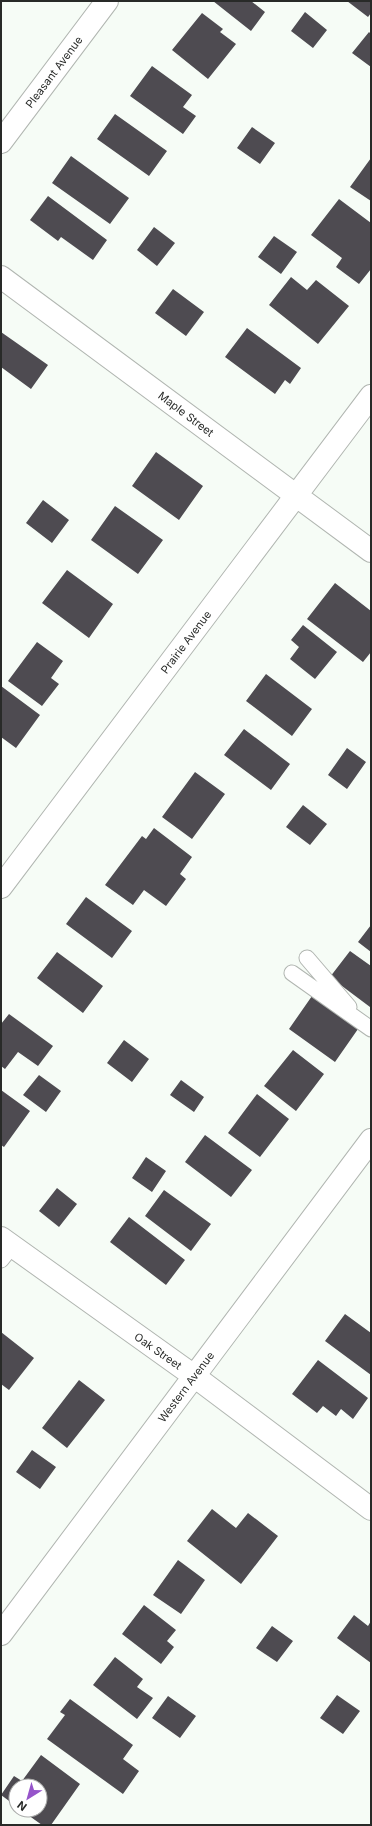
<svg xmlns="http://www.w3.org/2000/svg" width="372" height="1826" font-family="Inter,sans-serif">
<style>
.building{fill:#4e4b51}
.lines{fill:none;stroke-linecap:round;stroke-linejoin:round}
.service-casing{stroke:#b1b6b1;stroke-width:17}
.minor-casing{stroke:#b1b6b1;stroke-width:24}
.service{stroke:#fff;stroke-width:15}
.minor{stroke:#fff;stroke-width:22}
.labels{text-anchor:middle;stroke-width:4;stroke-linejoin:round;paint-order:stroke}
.street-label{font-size:11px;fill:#282a28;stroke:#fff}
</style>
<rect width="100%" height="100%" fill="#f6fcf6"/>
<path class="building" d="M213,1h38l14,11 -14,19z
M347,1h24v12l-3,4z
M305,12l22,18 -14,18 -22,-17z
M202,13l21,16 -3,3 16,12 -28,35 -36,-29z
M369,32l2,2v33l-19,-14z
M152,66l40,29 -9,12 13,9 -13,18 -53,-38z
M115,114l52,37 -18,25 -52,-37z
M252,127l23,16 -15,21 -23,-16z
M71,156l58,42 -19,26 -58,-41z
M371,158v43l-21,-14z
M48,196l59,44 -14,20 -32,-23 -3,4 -28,-21z
M339,199l32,24v46l-12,15 -23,-17 6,-9 -31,-23z
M154,227l21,16 -18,23 -20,-16z
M274,236l23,16 -16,22 -23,-17z
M291,277l16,13 9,-10 33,26 -31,38 -49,-39z
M173,289l31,23 -18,24 -31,-23z
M247,328l54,40 -11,16 -5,-4 -10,14 -50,-37z
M1,332l47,33 -17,24 -30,-22z
M156,452l47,34 -24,34 -47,-34z
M43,500l26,20 -17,23 -26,-20z
M115,506l48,34 -25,34 -47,-34z
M67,570l46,34 -24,34 -47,-35z
M335,583l36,28v41l-8,10 -56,-43z
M303,625l34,27 -22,27 -25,-20 9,-12 -8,-7z
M37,642l26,19 -12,17 8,6 -17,22 -34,-25z
M266,674l46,35 -20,27 -46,-35z
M1,686l39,29 -24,33 -15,-11z
M244,729l46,35 -19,26 -47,-35z
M347,748l19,14 -19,27 -19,-14z
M195,772l30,22 -33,45 -30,-22z
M303,805l24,19 -17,21 -24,-18z
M154,828l38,29 -12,17 6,5 -20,27 -22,-16 -11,15 -28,-20 37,-49 4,3z
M86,897l46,34 -20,27 -46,-34z
M371,925v27l-13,-10z
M350,951l21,15 -1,41 -40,-30z
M57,952l46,34 -20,27 -46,-35z
M312,996l46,33 -23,33 -46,-33z
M9,1014l44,32 -15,20 -20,-14 -13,17 -4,-3v-42z
M124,1040l25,19 -17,23 -25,-19z
M293,1050l31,24 -28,37 -32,-25z
M39,1075l22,16 -15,21 -23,-17z
M181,1080l23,17 -10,15 -24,-17z
M1,1090l29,21 -26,36 -3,-2z
M257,1094l32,25 -29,38 -32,-24z
M205,1135l47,35 -21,27 -46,-35z
M146,1157l20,14 -14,21 -20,-14z
M57,1188l20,16 -18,23 -20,-16z
M164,1190l47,34 -20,27 -46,-35z
M129,1217l56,43 -19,25 -56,-43z
M345,1314l26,19v42l-46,-34z
M1,1332l33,26 -25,32 -8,-6z
M318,1360l50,38 -15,21 -12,-10 -5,7 -13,-10 -6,7 -25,-19z
M79,1380l26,20 -38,48 -25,-20z
M32,1450l24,17 -16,22 -24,-17z
M212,1509l24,19 12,-15 30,23 -37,48 -54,-43z
M178,1560l27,20 -24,34 -28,-19z
M144,1605l32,25 -9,11 7,6 -13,17 -39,-30z
M354,1615l14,11 3,-5v42l-34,-25z
M272,1626l21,15 -16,21 -21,-14z
M115,1657l28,22 -6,8 16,11 -16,21 -44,-34z
M337,1695l23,16 -17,23 -23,-16z
M168,1696l28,20 -16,22 -28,-20z
M70,1699l63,46 -10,14 16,12 -16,23 -76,-55 18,-24 -5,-3z
M41,1755l39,29 -29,41h-9l-21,-15h19v-24h-24v20l-15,-11 13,-19 8,5z"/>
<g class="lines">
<g class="service-casing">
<path id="service" d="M307,958l42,49
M292,973l79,56
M1,1260l11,-14"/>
</g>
<g class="minor-casing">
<path id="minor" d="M1,142l106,-141
M1,277l370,274
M1,887l370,-491
M1,1238l193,138 177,133
M1,1634l370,-494"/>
</g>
<use href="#service" class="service"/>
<use href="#minor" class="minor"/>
</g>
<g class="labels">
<g class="street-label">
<text transform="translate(54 72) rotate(-53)" y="4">Pleasant Avenue</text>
<text transform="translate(186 414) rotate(37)" y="4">Maple Street</text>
<text transform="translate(186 642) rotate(-53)" y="4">Prairie Avenue</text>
<text transform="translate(158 1351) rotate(35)" y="4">Oak Street</text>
<text transform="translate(186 1387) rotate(-53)" y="4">Western Avenue</text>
</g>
</g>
<rect width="372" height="1826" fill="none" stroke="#282a28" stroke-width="4"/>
<g transform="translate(28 1798) rotate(217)"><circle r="19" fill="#ffffff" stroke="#a9aaa9"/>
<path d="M0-3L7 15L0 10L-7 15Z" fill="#9654ca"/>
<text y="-6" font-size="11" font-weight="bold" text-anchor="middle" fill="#282a28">N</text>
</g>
</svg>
